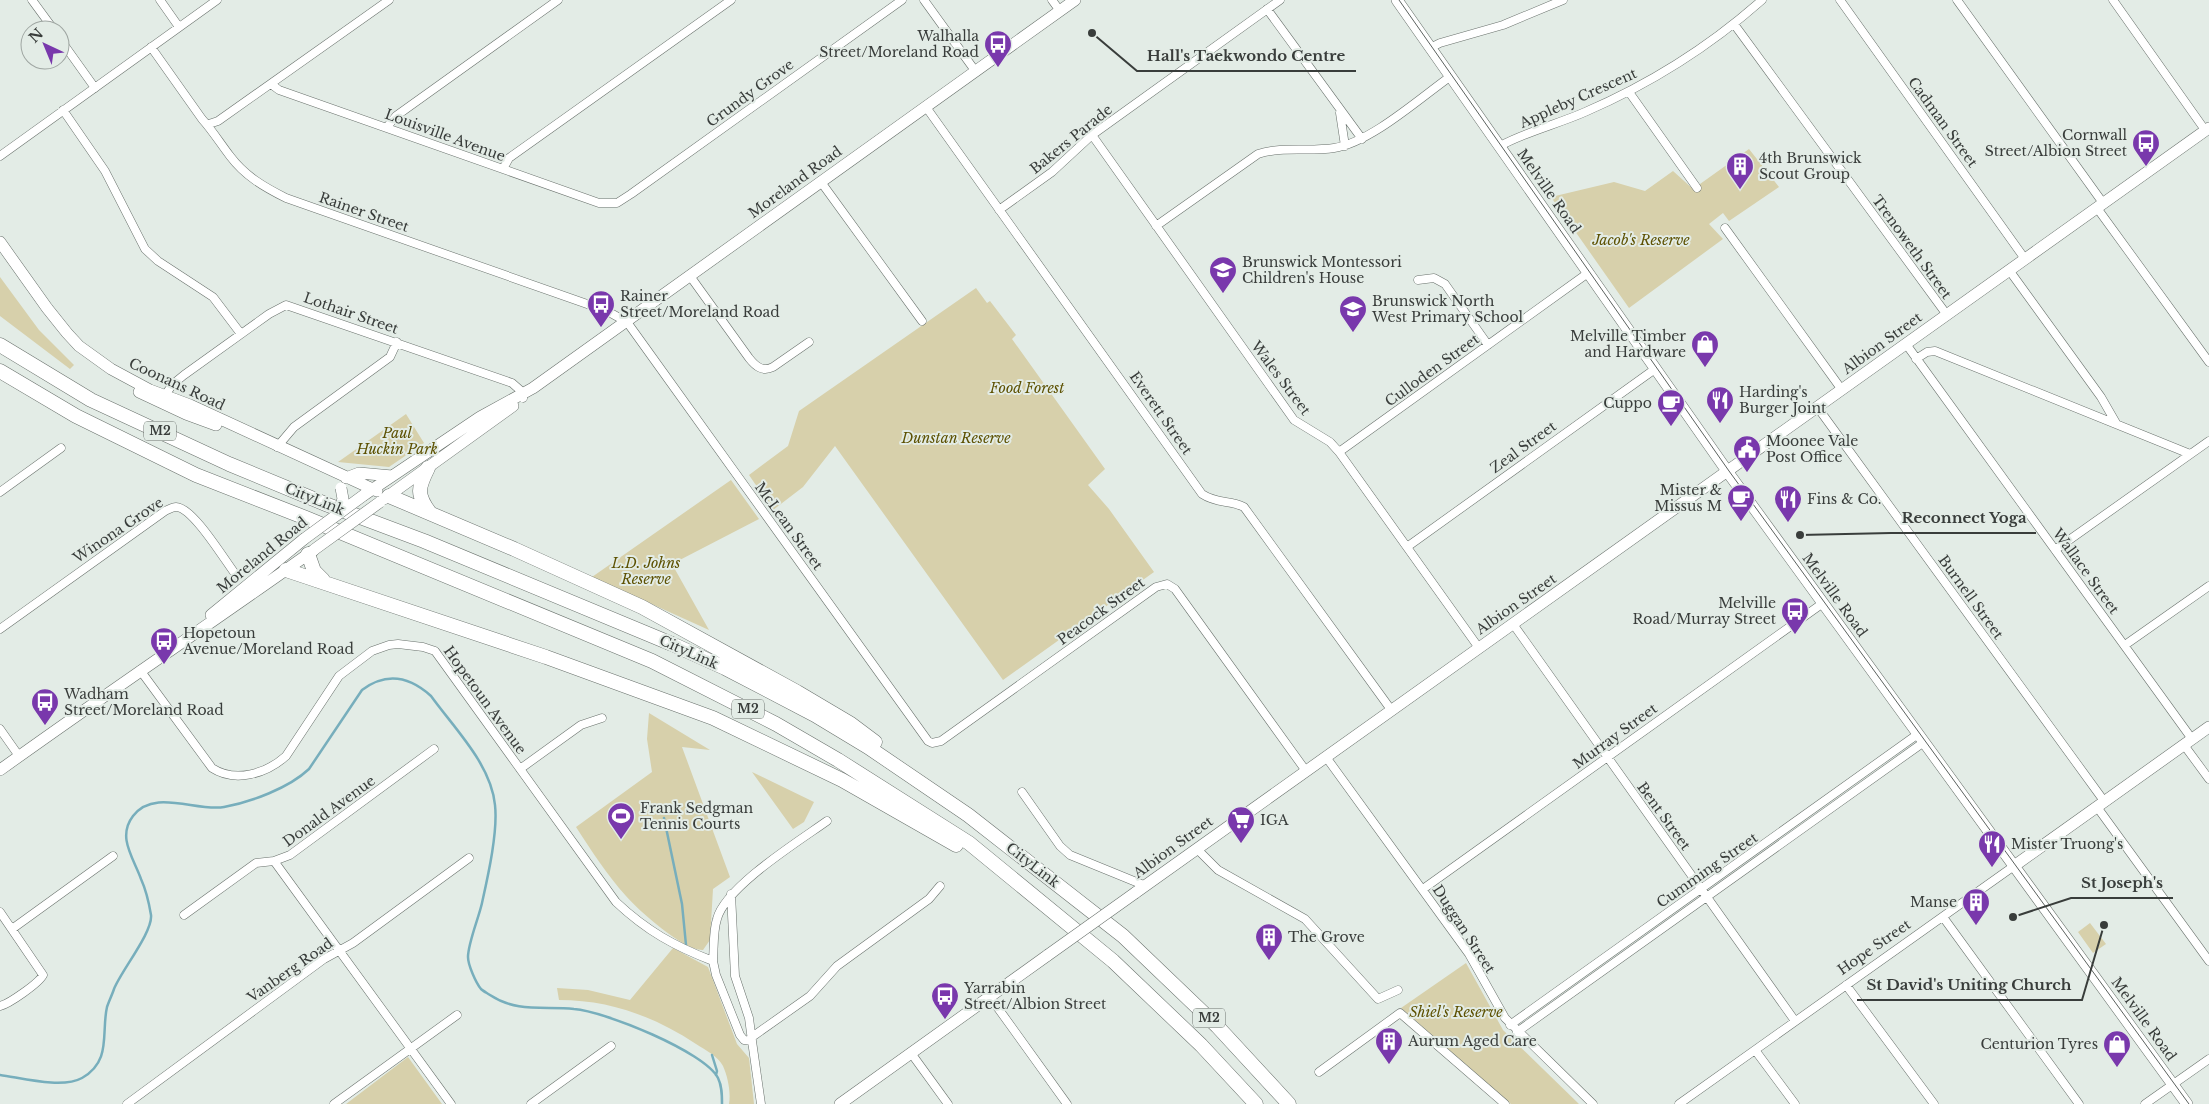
<svg xmlns="http://www.w3.org/2000/svg" width="2209" height="1104" font-family="'Libre Baskerville',serif">
<style>
.green{fill:#d7d0ab}
.lines{fill:none;stroke-linecap:round;stroke-linejoin:round}
.stream{stroke:#77aebc;stroke-width:2.5}
.street-casing{stroke:#69716c;stroke-width:9}
.secondary-casing{stroke:#69716c;stroke-width:12}
.highway-casing{stroke:#69716c;stroke-width:15}
.street{stroke:#fff;stroke-width:8}
.secondary{stroke:#fff;stroke-width:11}
.highway{stroke:#fff;stroke-width:14}
.tram{stroke:#5c625f;stroke-width:1}
.secondary-bridge-casing{stroke:#69716c;stroke-width:12;stroke-linecap:butt}
.secondary-bridge{stroke:#fff;stroke-width:11}
.labels{text-anchor:middle;stroke-width:4;stroke-linejoin:round;paint-order:stroke}
.shield{fill:#e3ece6;stroke:#6c726e;stroke-width:1}
.shield-label{font-size:12px;font-weight:bold;fill:#393d3b}
.poi-label{font-size:14px;fill:#393d3b;stroke:#e3ece6;text-anchor:start}
.street-label{font-size:14px;fill:#393d3b;stroke:#e3ece6}
.park-label{font-size:14px;font-style:italic;fill:#5d5102;stroke:#e3ece6}
.leader{fill:none;stroke:#393d3b;stroke-width:2}
.callout-dot{fill:#393d3b;stroke:#e3ece6;stroke-width:2}
.callout-label{font-size:15px;text-anchor:middle;font-weight:bold;fill:#393d3b;stroke:#e3ece6;stroke-width:4;stroke-linejoin:round;paint-order:stroke}
</style>
<rect width="100%" height="100%" fill="#e3ece6"/>
<path class="green" d="M1749,149l30,38 -50,34 -6,-8 -14,11 14,15 -94,69 -78,-111 63,-15 31,9 28,-20 20,18z
M0,277l39,53 35,35 -4,4 -70,-53z
M976,288l11,15 3,-2 26,34 -4,4 93,130 -17,16 21,24 45,63 -151,108 -168,-234 -32,41 -30,23 -24,-35 39,-29 11,-35z
M406,414l18,29 -35,24 -51,-5z
M731,480l28,39 -87,45 37,66 -117,-53z
M649,713l61,37 -28,-3 48,130 -17,12 -3,51 -7,10c-19,1 -64,-39 -77,-54 -19,-21 -35,-46 -50,-69l76,-55 -5,-33z
M752,772l62,30 -10,20 -11,7z
M2090,923l16,21 -13,9 -15,-21z
M673,948l35,19 29,77 12,14 5,46h-25c2,-11 -1,-27 -6,-38 -5,-10 -18,-16 -27,-22 -42,-28 -87,-44 -137,-44l-2,-12 31,2 42,10z
M1466,963l37,67 76,74h-68l-110,-96z
M408,1057l34,47h-96z"/>
<g class="lines">
<path class="stream" d="M664,818l18,86 4,41
M712,1055l5,16 -1,4
M0,1075c22,3 62,14 82,3 30,-17 19,-45 25,-71 2,-6 5,-12 7,-18 7,-18 39,-57 37,-74 -2,-12 -5,-25 -10,-36 -8,-22 -24,-42 -8,-63 21,-28 63,-4 91,-9 27,-5 65,-19 85,-38l53,-79c24,-18 47,-14 69,6 23,32 60,68 64,109 3,27 -7,71 -13,98 -3,14 -14,40 -14,54 0,8 8,26 13,32 2,2 6,4 9,6 27,18 54,11 84,14 30,2 131,43 144,69 4,8 4,17 4,26"/>
<g class="street-casing">
<path id="street" d="M32,0l22,30
M160,0l19,27
M924,0l52,72
M1052,0l8,11
M1840,0l185,259
M1957,0l146,203
M2113,0l92,130
M1267,9l95,130
M1734,24l213,291
M60,39l35,49
M151,47l51,72c10,11 18,24 28,37 15,20 34,31 56,42l321,113 20,11 301,419 4,2 9,-2 215,-154 11,-3 8,5 131,182
M1430,48l10,-5 63,-18 60,-25
M271,84l8,6 320,113h18l14,-9 271,-194
M1629,92l68,96
M926,107l276,387c15,10 28,6 42,13l148,204
M63,110l42,61 40,78 13,12 55,36 28,37
M1340,113l5,33
M209,124l9,-3 171,-121
M387,127l9,-11 162,-116
M1092,135l202,285 36,22 9,10 140,196
M1500,146c25,-14 58,-22 85,-34 65,-28 124,-65 177,-112
M0,156l217,-156
M503,169l6,-11 222,-158
M821,182l101,139
M2097,208l112,154
M999,210l53,-38 40,-37 188,-135
M1156,226l102,-72c24,-8 51,-2 76,-6 36,-5 86,-50 117,-72
M1725,228l117,162
M2009,270l92,127 15,26
M690,276l59,82c7,9 14,14 24,9l36,-25
M1418,280l16,-2 11,6 43,61
M1906,344l286,395
M1916,359l11,-7 8,-1 255,103
M162,399l11,-15 11,-9 85,-61 17,-9 226,78 8,7 3,8
M1818,408l286,393
M277,447l17,-20 96,-70 7,-15
M1339,452l249,-179
M0,492l61,-44
M1407,547l248,-178
M2055,550l154,-109
M1513,624l282,397
M0,629l165,-118c3,-1 7,-4 11,-4 17,0 49,54 60,68
M2125,645l84,-59
M140,670l72,98c23,15 54,6 74,-12l53,-80 33,-25 17,-6 9,-1 25,3 12,4 181,251c31,29 58,44 97,59l3,14 24,60 4,5 8,1 9,63
M0,729l19,27
M2184,745l25,34
M1326,757l143,197 36,64 88,86
M520,769l61,-44 21,-7
M1022,792l38,54 10,9 76,31
M2097,807l112,154
M1197,849l21,21 87,49 73,80 20,-9
M274,861l177,243
M1423,889l400,-286
M731,894l4,82 14,42 3,23
M0,912l43,63c-4,8 -34,29 -43,31
M184,915l72,-52 18,-2 16,-6 144,-106
M1943,917l136,187
M12,929l101,-73
M713,961c1,-14 0,-30 4,-42 8,-32 82,-78 110,-98
M1846,985l88,119
M990,997l77,107
M1510,1025l408,-291
M1517,1032l407,-290
M752,1037l58,-41 27,-30 92,-67 11,-13
M1755,1050l40,54
M911,1053l37,51
M1319,1072l81,-59 105,91
M127,1104l197,-145 29,-16 116,-85
M334,1104l123,-89
M531,1104l80,-58
M1679,1104l335,-238
M2145,1104l64,-45"/>
</g>
<g class="secondary-casing">
<path id="secondary" d="M1397,0l335,478 455,626
M0,242l47,66 20,25 12,13 32,23 39,21 40,15 187,86
M139,392l47,22 30,11
M346,478l13,-5 33,3
M364,495l116,-78 53,-29 542,-388
M384,499l129,-93
M211,615l93,-76
M0,770c104,-75 210,-146 314,-220
M2014,866l195,-139
M1135,893l1074,-765
M840,1104l208,-149"/>
</g>
<g class="highway-casing">
<path id="highway" d="M0,345l91,55 138,64 99,41 96,36 248,103 53,24 90,47 53,32 100,68 155,121 94,90 72,78
M0,371l76,45 120,59 110,43 346,143 124,63 62,36 131,83 144,118 88,84 55,59
M428,468c-10,20 -12,26 2,45
M389,496l125,53 128,58 155,85 54,32 24,18
M308,554l6,17 9,9
M286,570l260,87 167,61 129,62 114,65"/>
</g>
<use href="#street" class="street"/>
<use href="#secondary" class="secondary"/>
<use href="#highway" class="highway"/>
<path class="tram" d="M1399,0l330,471 460,633"/>
<g class="secondary-bridge-casing">
<path id="secondary-bridge" d="M338,514l5,-15 -2,-11
M304,539l60,-44
M315,549l65,-47
M1048,955l87,-62"/>
</g>
<use href="#secondary-bridge" class="secondary-bridge"/>
</g>
<defs>
<g id="bus-pin" transform="scale(1.4375)"><path d="M0 17L-7.5 6A9.5 9.5 0 1 1 7.5 6Z" fill="#7938ac" stroke="#e3ece6"/><path d="M-5-6H5V4H4V6H2V4H-2V6H-4V4H-5ZM-3.5-4V0h7V-4ZM-3.5 1.2v1.5H-2V1.2ZM2 1.2v1.5H3.5V1.2Z" fill="#fff"/></g>
<g id="building-pin" transform="scale(1.4375)"><path d="M0 17L-7.5 6A9.5 9.5 0 1 1 7.5 6Z" fill="#7938ac" stroke="#e3ece6"/><path d="M-4-6H4V6H1V3H-1V6H-4ZM-2.5-4.3h1.7v1.8h-1.7ZM.8-4.3h1.7v1.8H.8ZM-2.5-1h1.7V.8h-1.7ZM.8-1h1.7V.8H.8Z" fill="#fff"/></g>
<g id="school-pin" transform="scale(1.4375)"><path d="M0 17L-7.5 6A9.5 9.5 0 1 1 7.5 6Z" fill="#7938ac" stroke="#e3ece6"/><path d="M0-5L7-2L0 1L-7-2ZM-4 1L0 2.5L4 1V4Q0 6-4 4Z" fill="#fff"/></g>
<g id="shop-pin" transform="scale(1.4375)"><path d="M0 17L-7.5 6A9.5 9.5 0 1 1 7.5 6Z" fill="#7938ac" stroke="#e3ece6"/><path d="M-5-2.5h2.3a2.7 3.5 0 0 1 5.4 0H5L5.5 6h-11ZM-1.5-2.5h3a1.5 2.3 0 0 0-3 0Z" fill="#fff"/></g>
<g id="restaurant-pin" transform="scale(1.4375)"><path d="M0 17L-7.5 6A9.5 9.5 0 1 1 7.5 6Z" fill="#7938ac" stroke="#e3ece6"/><path d="M-5-6h1v4h1v-4h1v4h1v-4h1v5L-1.5 .5V6h-2V.5L-5-1ZM5-6V6H3V1.5H1.5Q1.5-4 5-6Z" fill="#fff"/></g>
<g id="cafe-pin" transform="scale(1.4375)"><path d="M0 17L-7.5 6A9.5 9.5 0 1 1 7.5 6Z" fill="#7938ac" stroke="#e3ece6"/><path d="M-5.5-4.5H6V0H3Q3 3.5 0 3.5H-2.5Q-5.5 3.5-5.5 0ZM3-3.2v2h1.7v-2ZM-6 4.5H4V6H-6Z" fill="#fff"/></g>
<g id="civic-pin" transform="scale(1.4375)"><path d="M0 17L-7.5 6A9.5 9.5 0 1 1 7.5 6Z" fill="#7938ac" stroke="#e3ece6"/><path d="M-.6-6.5H3V-4.5H.6V-3L4-1V1h2V6H-6V1h2V-1L-.6-3ZM-1.2 2.5V6h2.4V2.5Z" fill="#fff"/></g>
<g id="stadium-pin" transform="scale(1.4375)"><path d="M0 17L-7.5 6A9.5 9.5 0 1 1 7.5 6Z" fill="#7938ac" stroke="#e3ece6"/><path d="M0-5a6.5 5 0 1 0 0 10a6.5 5 0 1 0 0-10ZM-3.5-1.8h7v3.6h-7Z" fill="#fff"/></g>
<g id="supermarket-pin" transform="scale(1.4375)"><path d="M0 17L-7.5 6A9.5 9.5 0 1 1 7.5 6Z" fill="#7938ac" stroke="#e3ece6"/><path d="M-6-5.5h2.5l.6 2H6L4.5 2H-2.5L-4.4-4H-6ZM-1.5 3.2a1.3 1.3 0 1 0 .1 0ZM3 3.2a1.3 1.3 0 1 0 .1 0Z" fill="#fff"/></g>
</defs>
<g fill-rule="evenodd">
<use href="#bus-pin" x="998" y="44"/>
<use href="#bus-pin" x="2146" y="143"/>
<use href="#building-pin" x="1740" y="166"/>
<use href="#school-pin" x="1223" y="270"/>
<use href="#bus-pin" x="601" y="304"/>
<use href="#school-pin" x="1353" y="309"/>
<use href="#shop-pin" x="1705" y="344"/>
<use href="#restaurant-pin" x="1720" y="400"/>
<use href="#cafe-pin" x="1671" y="403"/>
<use href="#civic-pin" x="1747" y="449"/>
<use href="#cafe-pin" x="1741" y="498"/>
<use href="#restaurant-pin" x="1788" y="499"/>
<use href="#bus-pin" x="1795" y="611"/>
<use href="#bus-pin" x="164" y="641"/>
<use href="#bus-pin" x="45" y="702"/>
<use href="#stadium-pin" x="621" y="816"/>
<use href="#supermarket-pin" x="1241" y="820"/>
<use href="#restaurant-pin" x="1992" y="844"/>
<use href="#building-pin" x="1976" y="902"/>
<use href="#building-pin" x="1269" y="937"/>
<use href="#bus-pin" x="945" y="996"/>
<use href="#building-pin" x="1389" y="1041"/>
<use href="#shop-pin" x="2117" y="1044"/>
</g>
<g class="labels">
<g class="shield">
<rect x="144" y="421.5" width="32" height="19" rx="4"/>
<rect x="732" y="699.5" width="32" height="19" rx="4"/>
<rect x="1193" y="1008.5" width="32" height="19" rx="4"/>
</g>
<g class="shield-label">
<text x="160" y="435">M2</text>
<text x="748" y="713">M2</text>
<text x="1209" y="1022">M2</text>
</g>
<g class="poi-label">
<text x="979" y="41" text-anchor="end">Walhalla<tspan x="979" dy="16">Street/Moreland Road</tspan></text>
<text x="2127" y="140" text-anchor="end">Cornwall<tspan x="2127" dy="16">Street/Albion Street</tspan></text>
<text x="1759" y="163">4th Brunswick<tspan x="1759" dy="16">Scout Group</tspan></text>
<text x="1242" y="267">Brunswick Montessori<tspan x="1242" dy="16">Children's House</tspan></text>
<text x="620" y="301">Rainer<tspan x="620" dy="16">Street/Moreland Road</tspan></text>
<text x="1372" y="306">Brunswick North<tspan x="1372" dy="16">West Primary School</tspan></text>
<text x="1686" y="341" text-anchor="end">Melville Timber<tspan x="1686" dy="16">and Hardware</tspan></text>
<text x="1739" y="397">Harding's<tspan x="1739" dy="16">Burger Joint</tspan></text>
<text x="1652" y="408" text-anchor="end">Cuppo</text>
<text x="1766" y="446">Moonee Vale<tspan x="1766" dy="16">Post Office</tspan></text>
<text x="1722" y="495" text-anchor="end">Mister &amp;<tspan x="1722" dy="16">Missus M</tspan></text>
<text x="1807" y="504">Fins &amp; Co.</text>
<text x="1776" y="608" text-anchor="end">Melville<tspan x="1776" dy="16">Road/Murray Street</tspan></text>
<text x="183" y="638">Hopetoun<tspan x="183" dy="16">Avenue/Moreland Road</tspan></text>
<text x="64" y="699">Wadham<tspan x="64" dy="16">Street/Moreland Road</tspan></text>
<text x="640" y="813">Frank Sedgman<tspan x="640" dy="16">Tennis Courts</tspan></text>
<text x="1260" y="825">IGA</text>
<text x="2011" y="849">Mister Truong's</text>
<text x="1957" y="907" text-anchor="end">Manse</text>
<text x="1288" y="942">The Grove</text>
<text x="964" y="993">Yarrabin<tspan x="964" dy="16">Street/Albion Street</tspan></text>
<text x="1408" y="1046">Aurum Aged Care</text>
<text x="2098" y="1049" text-anchor="end">Centurion Tyres</text>
</g>
<g class="street-label">
<text transform="translate(750 93) rotate(-36)" y="5">Grundy Grove</text>
<text transform="translate(1578 98) rotate(-24)" y="5">Appleby Crescent</text>
<text transform="translate(1943 122) rotate(54)" y="5">Cadman Street</text>
<text transform="translate(445 135) rotate(20)" y="5">Louisville Avenue</text>
<text transform="translate(1071 139) rotate(-39)" y="5">Bakers Parade</text>
<text transform="translate(795 182) rotate(-36)" y="5">Moreland Road</text>
<text transform="translate(1549 191) rotate(55)" y="5">Melville Road</text>
<text transform="translate(364 212) rotate(19)" y="5">Rainer Street</text>
<text transform="translate(1912 247) rotate(54)" y="5">Trenoweth Street</text>
<text transform="translate(351 313) rotate(19)" y="5">Lothair Street</text>
<text transform="translate(1882 343) rotate(-36)" y="5">Albion Street</text>
<text transform="translate(1432 370) rotate(-36)" y="5">Culloden Street</text>
<text transform="translate(1281 378) rotate(53)" y="5">Wales Street</text>
<text transform="translate(177 384) rotate(25)" y="5">Coonans Road</text>
<text transform="translate(1161 413) rotate(55)" y="5">Everett Street</text>
<text transform="translate(1523 447) rotate(-36)" y="5">Zeal Street</text>
<text transform="translate(315 499) rotate(22)" y="5">CityLink</text>
<text transform="translate(789 526) rotate(54)" y="5">McLean Street</text>
<text transform="translate(118 530) rotate(-34)" y="5">Winona Grove</text>
<text transform="translate(262 555) rotate(-39)" y="5">Moreland Road</text>
<text transform="translate(2086 571) rotate(54)" y="5">Wallace Street</text>
<text transform="translate(1835 595) rotate(54)" y="5">Melville Road</text>
<text transform="translate(1971 597) rotate(54)" y="5">Burnell Street</text>
<text transform="translate(1516 604) rotate(-35)" y="5">Albion Street</text>
<text transform="translate(1101 611) rotate(-36)" y="5">Peacock Street</text>
<text transform="translate(689 652) rotate(24)" y="5">CityLink</text>
<text transform="translate(485 700) rotate(54)" y="5">Hopetoun Avenue</text>
<text transform="translate(1615 736) rotate(-36)" y="5">Murray Street</text>
<text transform="translate(329 811) rotate(-36)" y="5">Donald Avenue</text>
<text transform="translate(1664 816) rotate(54)" y="5">Bent Street</text>
<text transform="translate(1173 847) rotate(-36)" y="5">Albion Street</text>
<text transform="translate(1033 865) rotate(38)" y="5">CityLink</text>
<text transform="translate(1707 870) rotate(-35)" y="5">Cumming Street</text>
<text transform="translate(1464 929) rotate(57)" y="5">Duggan Street</text>
<text transform="translate(1874 947) rotate(-35)" y="5">Hope Street</text>
<text transform="translate(290 970) rotate(-35)" y="5">Vanberg Road</text>
<text transform="translate(2144 1019) rotate(54)" y="5">Melville Road</text>
</g>
<g class="park-label">
<text x="1641" y="245">Jacob's Reserve</text>
<text x="1027" y="393">Food Forest</text>
<text x="397" y="438">Paul<tspan x="397" dy="16">Huckin Park</tspan></text>
<text x="956" y="443">Dunstan Reserve</text>
<text x="646" y="568">L.D. Johns<tspan x="646" dy="16">Reserve</tspan></text>
<text x="1456" y="1017">Shiel's Reserve</text>
</g>
</g>
<path class="leader" d="M1092 33L1137 71H1356M1800 535L1891 533H2036M2013 917L2071 898H2173M2104 925L2082 1000H1857"/>
<g class="callout-dot">
<circle cx="1092" cy="33" r="5"/>
<circle cx="1800" cy="535" r="5"/>
<circle cx="2013" cy="917" r="5"/>
<circle cx="2104" cy="925" r="5"/>
</g>
<g class="callout-label">
<text x="1246" y="61">Hall's Taekwondo Centre</text>
<text x="1964" y="523">Reconnect Yoga</text>
<text x="2122" y="888">St Joseph's</text>
<text x="1969" y="990">St David's Uniting Church</text>
</g>
<g transform="translate(45 45) rotate(316)"><circle r="24" fill="#e3ece6" stroke="#9fa6a2"/>
<path d="M0-4L9 19L0 12L-9 19Z" fill="#7938ac"/>
<text y="-8" font-size="14" font-weight="bold" text-anchor="middle" fill="#393d3b">N</text>
</g>
</svg>
